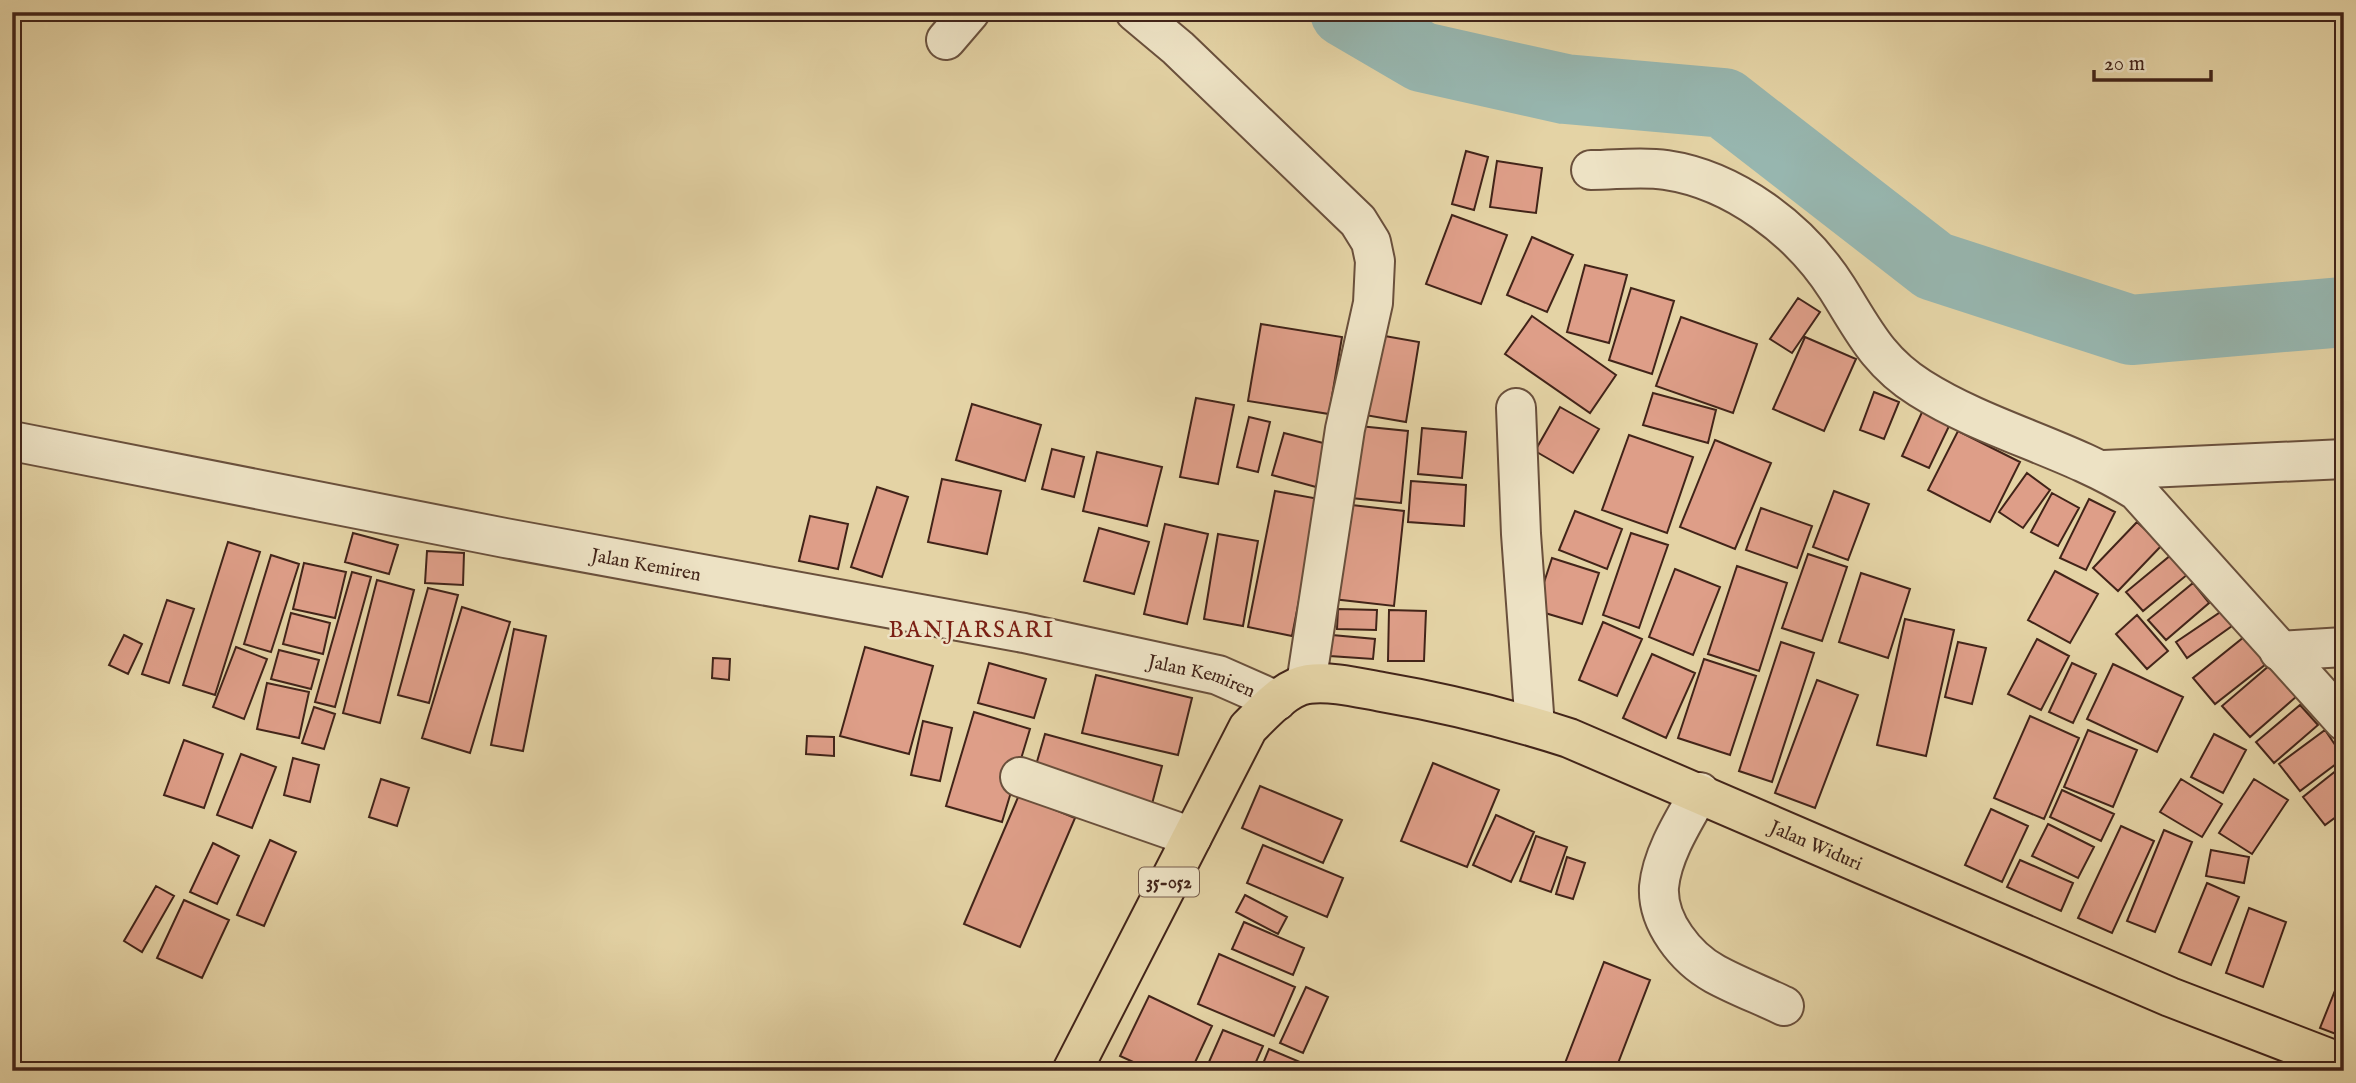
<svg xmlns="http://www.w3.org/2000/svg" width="2356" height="1083" font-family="'IM FELL English',serif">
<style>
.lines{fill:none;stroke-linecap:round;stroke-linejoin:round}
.river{stroke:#97b6af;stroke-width:70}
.building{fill:#de9e88;stroke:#422419;stroke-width:2}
.minor-casing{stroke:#6a503c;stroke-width:42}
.major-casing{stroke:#422419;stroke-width:42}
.minor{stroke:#ede2c4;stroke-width:38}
.major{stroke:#e4d3a5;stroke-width:38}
.labels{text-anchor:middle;stroke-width:5;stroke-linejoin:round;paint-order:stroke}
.shield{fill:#ede2c4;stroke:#755d4c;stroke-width:2}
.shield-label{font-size:18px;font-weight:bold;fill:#422419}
.street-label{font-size:19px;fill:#422419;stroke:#ede2c4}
.quarter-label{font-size:23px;letter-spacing:2px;fill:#7a1f14;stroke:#ede2c4}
</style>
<rect width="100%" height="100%" fill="#e4d3a5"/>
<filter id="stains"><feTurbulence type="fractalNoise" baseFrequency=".00286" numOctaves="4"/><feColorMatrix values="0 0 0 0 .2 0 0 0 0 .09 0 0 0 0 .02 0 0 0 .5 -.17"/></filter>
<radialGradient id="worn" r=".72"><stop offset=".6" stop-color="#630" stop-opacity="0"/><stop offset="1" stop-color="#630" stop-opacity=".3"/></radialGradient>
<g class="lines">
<path class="river" d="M1345,12l77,45 143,32 159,14 210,163 197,64 213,-18"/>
</g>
<path class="building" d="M1466,151l22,6 -14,53 -22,-6z
M1497,161l45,7 -6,45 -46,-6z
M1452,215l55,20 -26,69 -55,-20z
M1532,237l41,18 -26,57 -40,-17z
M1585,265l42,10 -18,68 -42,-11z
M1631,288l43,13 -22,73 -43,-14z
M1798,298l22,14 -28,41 -22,-14z
M1532,316l84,59 -26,38 -85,-59z
M1681,317l76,27 -24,69 -77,-27z
M1261,324l81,13 -13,77 -81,-13z
M1379,335l40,7 -13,80 -41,-7z
M1805,337l51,22 -32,72 -51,-22z
M1874,392l25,10 -15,37 -24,-9z
M1653,393l63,17 -8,33 -65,-18z
M1196,398l38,7 -16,79 -38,-7z
M972,404l69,21 -16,56 -69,-21z
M1560,407l39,22 -26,44 -38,-22z
M1923,410l28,12 -22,46 -27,-12z
M1249,417l21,5 -12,50 -21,-5z
M1359,426l49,5 -7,72 -50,-5z
M1422,428l44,4 -4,46 -44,-4z
M1958,431l62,31 -30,60 -62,-32z
M1284,433l43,11 -11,43 -44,-12z
M1629,435l64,22 -26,76 -65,-23z
M1715,440l56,23 -36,86 -55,-22z
M1052,449l32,8 -10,40 -32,-8z
M1097,452l65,15 -15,59 -64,-15z
M2027,473l23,17 -27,38 -24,-16z
M942,479l59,12 -14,63 -59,-12z
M1411,481l55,4 -2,41 -56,-4z
M877,487l31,10 -26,80 -31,-10z
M1275,491l44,8 -27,137 -44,-9z
M1834,491l35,13 -21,56 -35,-13z
M2052,493l27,15 -21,38 -27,-14z
M2089,499l26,13 -29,58 -26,-12z
M1343,504l61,7 -10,95 -61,-7z
M1761,508l51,18 -15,42 -51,-18z
M1575,511l47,18 -15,40 -48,-19z
M810,516l38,8 -10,45 -39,-8z
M2137,522l25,23 -44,46 -25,-23z
M1165,524l43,10 -21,90 -43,-10z
M1099,528l50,14 -15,52 -50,-13z
M353,533l45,12 -9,29 -44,-12z
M1631,533l37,12 -29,83 -36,-13z
M1218,534l40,7 -15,85 -39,-7z
M228,542l32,10 -45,143 -32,-10z
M427,551l37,2 -1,32 -38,-2z
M1808,554l39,13 -25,74 -40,-13z
M271,555l28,9 -28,88 -27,-8z
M2171,555l17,19 -45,37 -17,-19z
M1552,558l47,15 -17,51 -47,-14z
M304,563l42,9 -11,46 -42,-9z
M1737,566l50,17 -28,88 -51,-17z
M1675,569l45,18 -27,68 -44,-18z
M2055,571l43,23 -28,49 -42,-23z
M352,572l19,5 -36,130 -20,-5z
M1861,573l49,16 -22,69 -49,-16z
M377,580l37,10 -34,133 -37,-10z
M2193,583l16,20 -43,37 -18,-20z
M428,588l30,7 -29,108 -31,-8z
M167,600l27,9 -25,74 -27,-9z
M462,607l48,15 -40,131 -48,-15z
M1338,609l39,1 -1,20 -39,-1z
M1389,610l37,1 -2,50h-36z
M2222,611l10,15 -45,32 -11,-16z
M291,613l39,10 -7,31 -40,-10z
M2137,615l31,36 -21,18 -31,-35z
M1905,619l49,11 -28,126 -49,-11z
M1603,622l39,17 -25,57 -38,-16z
M514,629l32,7 -23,115 -32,-6z
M124,635l18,9 -14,30 -19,-9z
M1332,635l43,4 -2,20 -43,-3z
M2244,637l22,27 -51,40 -22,-26z
M2037,639l32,17 -28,54 -33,-16z
M1781,642l33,11 -42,129 -33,-11z
M1958,642l28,6 -14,56 -27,-7z
M236,647l31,12 -23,60 -31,-12z
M865,647l68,19 -24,88 -69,-18z
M279,650l40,10 -8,29 -40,-10z
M1652,654l43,19 -29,65 -43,-20z
M713,658l17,1 -1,21 -17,-2z
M1704,659l52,17 -26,79 -52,-17z
M989,663l57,16 -12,39 -56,-15z
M2072,663l24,11 -23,49 -24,-11z
M2113,664l70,33 -26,55 -70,-33z
M2270,665l27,31 -47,41 -28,-31z
M1096,675l96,23 -14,57 -96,-22z
M1817,680l41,15 -43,113 -40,-15z
M267,683l42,9 -10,46 -42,-9z
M2300,705l18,20 -44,38 -18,-21z
M314,707l21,7 -11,35 -22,-6z
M974,712l56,17 -28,93 -56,-16z
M2030,716l49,22 -35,81 -50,-21z
M923,721l29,7 -12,53 -29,-6z
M2088,730l49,20 -24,57 -49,-20z
M2325,730l19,28 -44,33 -21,-27z
M1045,734l117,32 -10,38 -118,-32z
M2214,734l32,16 -23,43 -32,-16z
M807,736l27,1v19l-28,-2z
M184,740l39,14 -19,54 -40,-13z
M241,754l35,13 -24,61 -35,-13z
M293,758l26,7 -9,37 -26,-7z
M1433,763l66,27 -32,77 -66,-26z
M2342,766l2,45 -19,14 -22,-28z
M381,779l28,9 -12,38 -28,-9z
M2181,779l41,25 -20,33 -42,-25z
M2254,779l34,21 -36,54 -33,-21z
M1260,786l82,34 -19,43 -81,-35z
M2062,790l52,24 -13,27 -51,-24z
M1019,795l56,23 -55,129 -56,-23z
M1991,809l37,17 -26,56 -37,-17z
M1496,815l38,17 -23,50 -38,-17z
M2048,824l46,23 -16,31 -46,-22z
M2121,826l33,15 -42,92 -34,-15z
M2164,830l28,12 -37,90 -28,-11z
M1536,836l31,11 -16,45 -31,-11z
M270,840l26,12 -32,74 -27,-11z
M213,843l26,13 -22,48 -27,-12z
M1263,845l80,33 -16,39 -80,-34z
M2211,850l38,7 -5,26 -38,-7z
M1567,857l18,6 -12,36 -17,-5z
M2020,860l53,23 -12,28 -54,-24z
M2207,883l32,14 -28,68 -32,-13z
M156,886l18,10 -32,56 -18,-11z
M1245,895l42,22 -9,17 -42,-22z
M184,900l45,20 -27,58 -45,-20z
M2249,908l37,14 -23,65 -37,-14z
M1244,922l60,26 -11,27 -61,-26z
M1219,954l76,33 -21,49 -76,-32z
M1604,962l46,18 -35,91h-53z
M2344,968v69l-24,-9z
M1306,987l22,10 -25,56 -23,-10z
M1149,996l63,30 -21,45h-38l-33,-15z
M1223,1030l40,16 -11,25h-47z
M1269,1049l38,16 -3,6h-44z"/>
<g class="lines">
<g class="minor-casing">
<g id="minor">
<path d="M1135,12l43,36 180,173 13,21 4,19 -2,42 -28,126 -39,255"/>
<path d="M946,40l24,-28"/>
<path d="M1591,170c24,0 51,-4 75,0 68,10 134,60 171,118 26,41 40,73 83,100 68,43 149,60 217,103l207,230"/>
<path d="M1516,408l5,126 14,193"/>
<path id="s1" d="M12,441l493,97 519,95 194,42 59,26"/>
<path d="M2104,470l240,-11"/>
<path d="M2279,651l65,-4"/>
<path d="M1020,777l172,60"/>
<path d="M1700,792c-16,28 -38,62 -41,95 -2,35 27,71 56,87 22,12 46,21 69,32"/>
</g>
</g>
<g class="major-casing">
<g id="major">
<path id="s2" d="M1072,1071l176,-343c15,-15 38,-41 60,-44 24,-3 51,4 74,8 64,11 125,26 187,46l601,259 174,67"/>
</g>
</g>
<use href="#minor" class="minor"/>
<use href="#major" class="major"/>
</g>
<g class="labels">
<rect class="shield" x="1139" y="867.5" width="60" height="29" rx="5"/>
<g class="shield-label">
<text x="1169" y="888">35-052</text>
</g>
<g class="street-label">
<text dy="7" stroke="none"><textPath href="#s1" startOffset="646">Jalan Kemiren</textPath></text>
<text dy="7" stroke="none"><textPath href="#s1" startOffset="1213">Jalan Kemiren</textPath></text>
<text dy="7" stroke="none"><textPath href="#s2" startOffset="998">Jalan Widuri</textPath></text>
</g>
<g class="quarter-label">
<text x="972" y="637">BANJARSARI</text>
</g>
</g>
<rect width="2356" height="1083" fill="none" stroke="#e4d3a5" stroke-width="42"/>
<rect x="14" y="14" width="2328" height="1055" fill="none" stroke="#422419" stroke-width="3.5"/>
<rect x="21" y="21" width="2314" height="1041" fill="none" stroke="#422419" stroke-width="2"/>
<path d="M2094 70v10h117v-10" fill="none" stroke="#422419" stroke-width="3.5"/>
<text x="2104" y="70" font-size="21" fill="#422419" stroke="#ede2c4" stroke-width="5" paint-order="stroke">20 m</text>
<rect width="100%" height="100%" filter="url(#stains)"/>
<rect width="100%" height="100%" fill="url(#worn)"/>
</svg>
